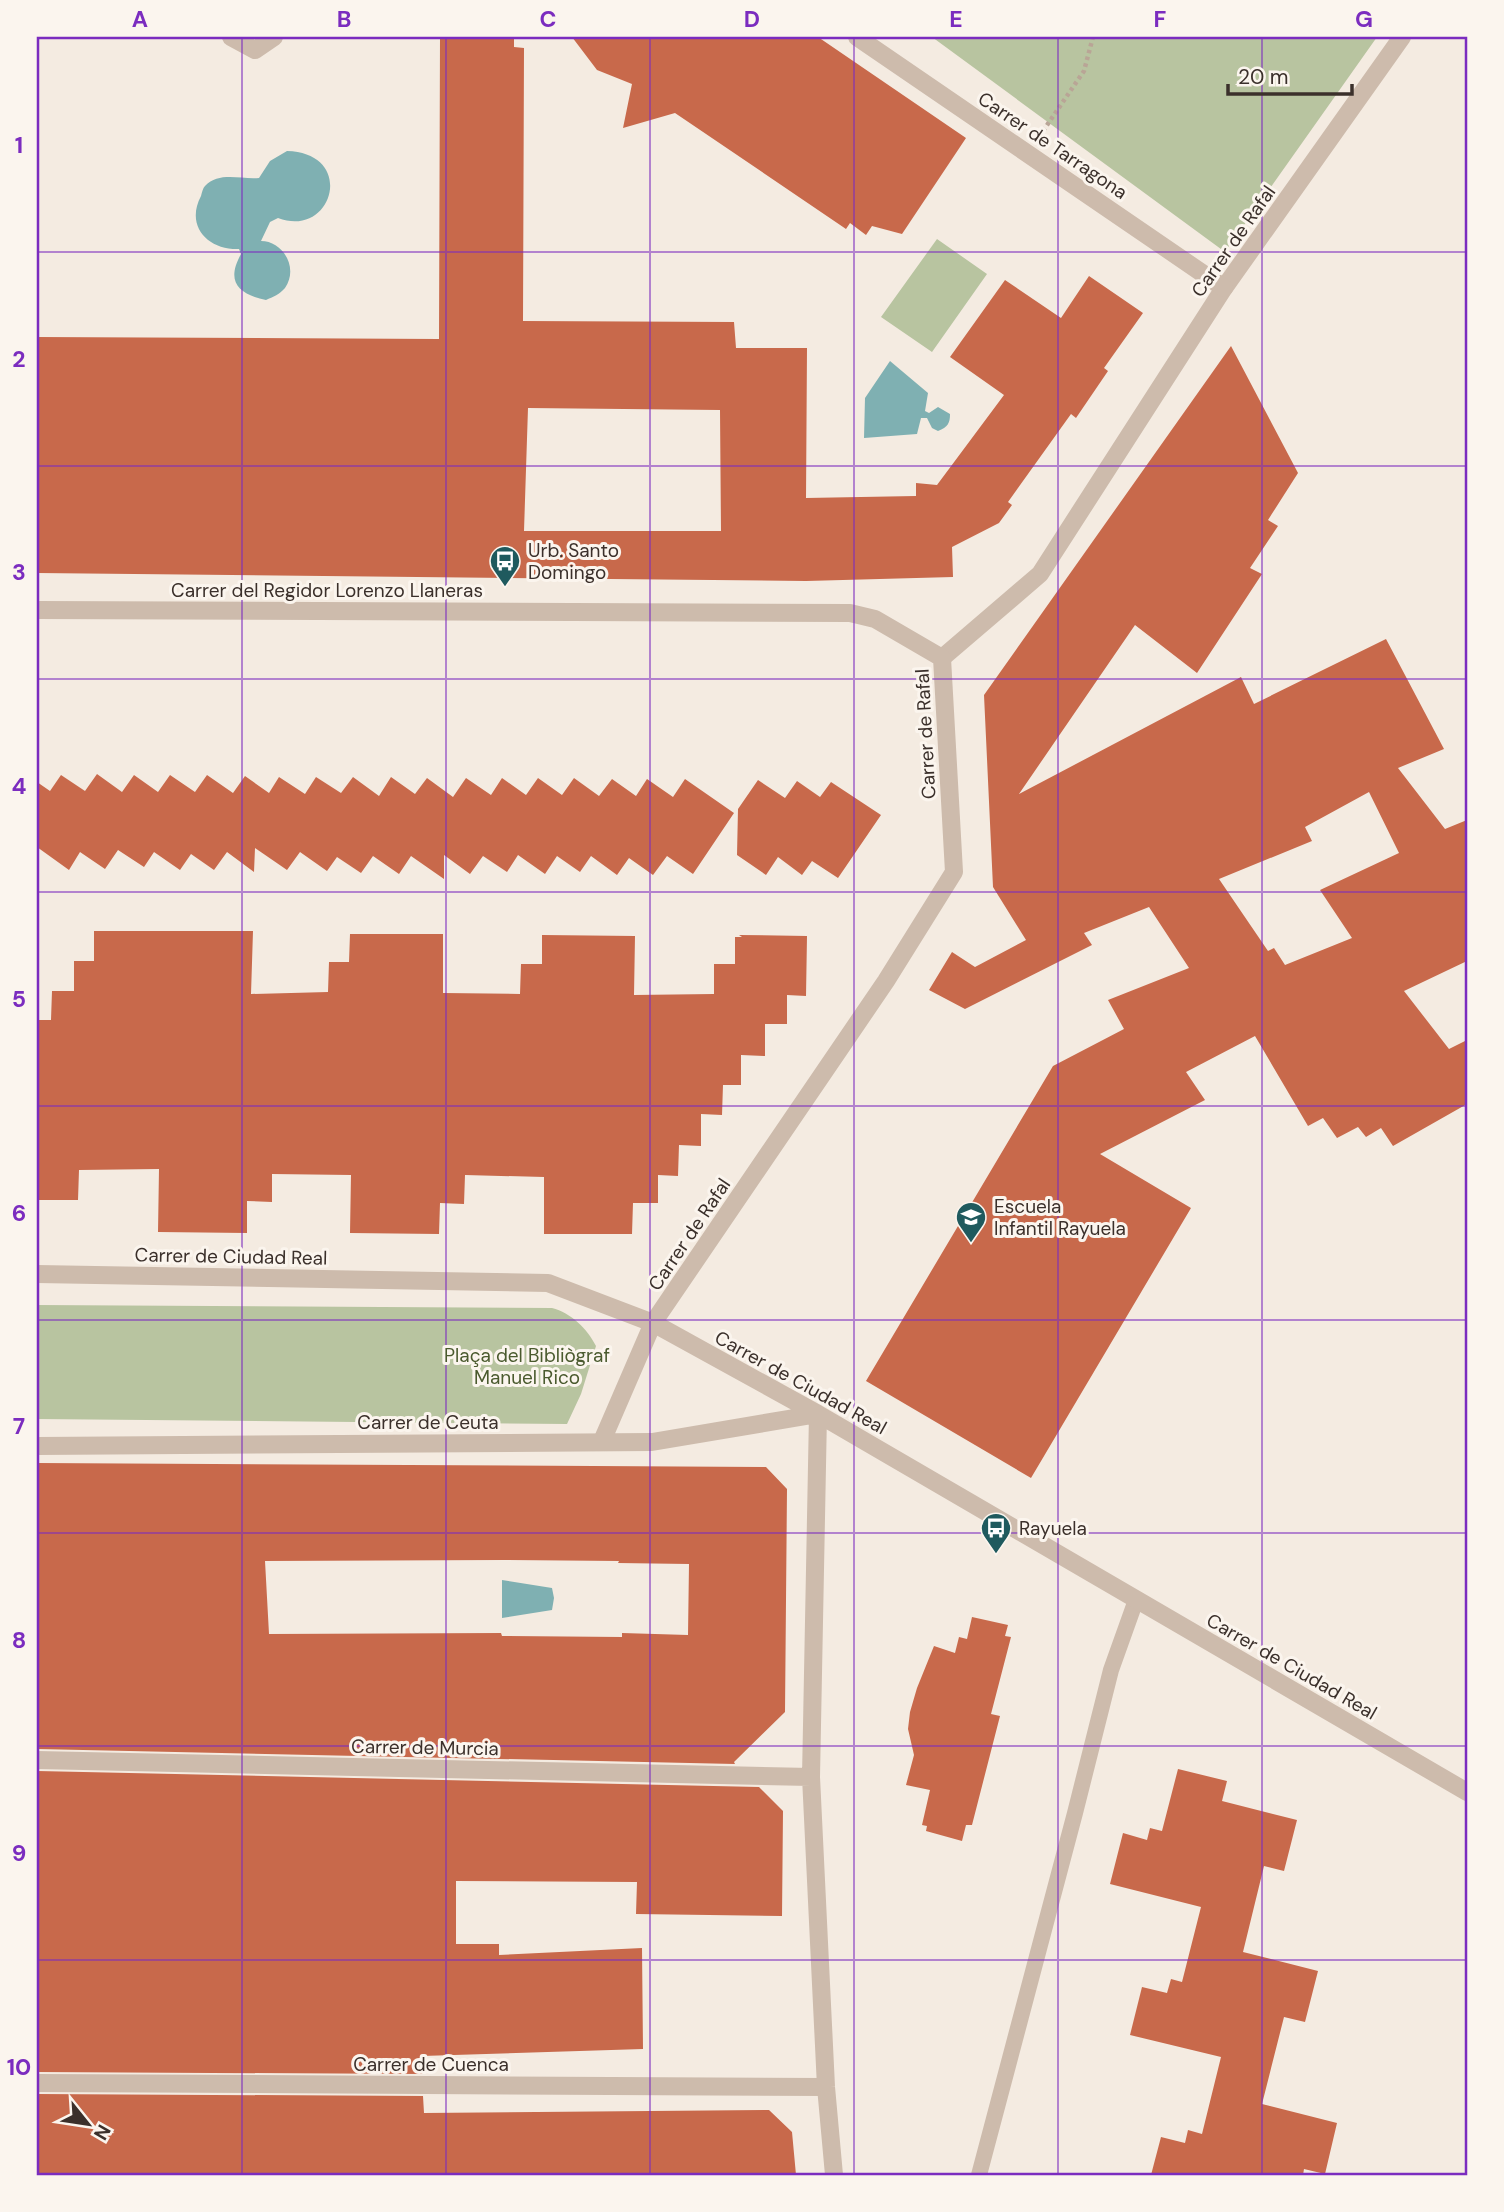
<svg xmlns="http://www.w3.org/2000/svg" width="1504" height="2212" font-family="'DM Sans',sans-serif">
<style>
.green{fill:#b8c4a0}
.water{fill:#7fb0b2}
.building{fill:#c8694b;fill-rule:evenodd}
.lines{fill:none;stroke-linecap:round;stroke-linejoin:round}
.path{stroke:#b9a596;stroke-width:4.5;stroke-dasharray:3.5 3.5;stroke-linecap:butt}
.service{stroke:#cdbbac;stroke-width:16}
.pedestrian{stroke:#cdbbac;stroke-width:18}
.minor{stroke:#cdbbac;stroke-width:18}
.grid{fill:none;stroke:#7b2cbf;stroke-width:2;stroke-opacity:0.55}
.labels{text-anchor:middle;stroke-width:6;stroke-linejoin:round;paint-order:stroke}
.street-label{font-size:19px;fill:#3b302b;stroke:#fbf5ee}
.poi-label{font-size:19px;fill:#3b302b;stroke:#fbf5ee;text-anchor:start}
.park-label{font-size:19px;fill:#4a5a2e;stroke:#fbf5ee}
.neatline{fill:none;stroke:#7b2cbf;stroke-width:2.5}
.grid-label{font-size:23px;text-anchor:middle;font-weight:bold;fill:#7b2cbf}
</style>
<rect width="100%" height="100%" fill="#f4ebe1"/>
<path class="green" d="M932,37h445l-152,215z
M937,239l50,35 -55,78 -51,-35z
M37,1305l515,3c19,5 35,20 44,38l-15,48 -14,30 -530,-5z"/>
<path class="water" d="M287,151c70,2 46,88 -9,67l-8,4 -9,19c22,0 38,27 24,47 -5,6 -12,9 -19,12 -29,-6 -40,-19 -25,-46l-2,-5c-31,1 -54,-23 -38,-53 1,-4 2,-8 4,-10 14,-15 37,-6 54,-8l11,-17z
M890,361l38,32 -3,18 4,2 9,-6 12,7c0,9 -2,13 -12,17l-6,-3 -5,-10h-6l-4,16 -53,4 1,-40z
M502,1580l50,8 2,10 -2,12 -50,8z"/>
<path class="building" d="M440,37h74v10l10,1 -1,273 211,1 2,26h71l-1,150 110,-2v-13l21,2 67,-90 -54,-38 55,-77 56,38 28,-42 54,37 -39,55 4,3 -32,47 -5,-4 -63,88 4,3 -13,18 -47,24 1,30 -147,4 -769,-8v-236l402,2zM528,408l192,2 1,121h-197z
M572,37h246l148,101 -64,96 -30,-8 -6,9 -16,-12 -4,6 -171,-116 -52,15 9,-44 -35,-14z
M1231,346l67,127 -30,47 10,6 -28,42 12,6 -65,99 -62,-48 -116,169 222,-117 13,27 132,-65 58,110 -46,19 47,61 22,-9v141l-63,30 45,58 18,-9v64l-74,42 -12,-18 -15,9 -8,-10 -21,11 -14,-20 -15,8 -53,-90 -69,36 19,28 -105,54 91,54 -160,270 -165,-97 187,-315 71,-37 -16,-29 81,-32 -40,-61 -65,26 8,12 -127,64 -36,-19 23,-38 23,15 51,-27 -33,-53 -9,-192zM1369,792l30,61 -79,37 32,48 -67,27 -11,-17 -6,3 -49,-72 93,-38 -7,-14z
M97,774l25,18 12,-17 24,17 12,-17 25,17 12,-17 26,18 12,-17 24,17 10,-16 26,17 11,-17 25,16 12,-16 26,19 12,-19 24,17 12,-16 26,19 13,-19 25,17 11,-17 24,17 12,-17 24,17 12,-17 25,18 13,-17 24,17 11,-17 26,18 12,-18 49,34 -41,61 -26,-18 -14,19 -24,-17 -12,17 -26,-19 -11,16 -23,-16 -12,18 -27,-19 -11,17 -24,-16 -13,18 -26,-19v24l-33,-23 -12,18 -26,-18 -12,17 -24,-16 -10,14 -27,-19 -13,18 -32,-22 -1,24 -27,-20 -13,18 -23,-16 -11,16 -26,-18 -10,15 -26,-17 -13,19 -25,-17 -11,18 -32,-23v-65l13,9 11,-16 24,16z
M758,780l27,18 12,-17 23,16 11,-15 50,33 -43,63 -26,-17 -10,14 -24,-18 -12,18 -29,-20 1,-46z
M94,931h159l-2,63 77,-2 1,-30h20l1,-28h93v59l77,1 1,-30h21v-29l93,1 -1,59 80,-1v-30h21v-27h7l-3,-2 68,1 -1,60 -19,-1v29h-22v32l-24,-1v30h-18l-1,30 -21,-1v32l-22,-1 -1,31 -20,-1v28h-25l-1,31h-88v-57l-79,-2 -1,29 -24,-1 -1,31 -89,-1 1,-58 -79,-1v28l-25,-1v32l-89,-1 1,-63 -80,1 -1,30h-41v-180h14l1,-29h22v-30h20z
M37,1463l729,4 21,22 -2,223 -51,50 1,2 -698,-15zM502,1560l117,1 -1,2 71,1 -1,71 -66,-2v4l-120,-1 -1,-3 -232,1 -4,-73z
M972,1617l36,8 -3,11 6,1 -20,77 9,2 -28,109h-6l-4,16 -36,-10 1,-5 -5,-1 8,-35 -24,-5 8,-30 -6,-26 2,-17 7,-24 17,-42 21,7 4,-16 8,2z
M1178,1769l49,12 -5,20 75,19 -13,51 -20,-5 -21,86 75,19 -13,51 -21,-5 -22,87 75,19 -12,51 -21,-5 -1,6h-152l10,-38 24,6 3,-13 14,4 19,-77 -91,-22 12,-48 25,6 4,-14 11,3 19,-75 -91,-23 13,-51 24,7 3,-12 12,3z
M37,1771l722,16 24,24 -1,105 -146,-2 1,-32 -181,-1v63h43v11l143,-7 1,101 -221,7 1,18 -386,-2z
M37,2094l386,2 1,17 345,-3 23,22 4,43h-759z"/>
<g class="lines">
<path class="path" d="M1043,131l41,-60 9,-34"/>
<path class="service" d="M979,2175l96,-362 36,-143 25,-70"/>
<path class="pedestrian" d="M231,37l24,13 19,-13
M942,658l98,-84 184,-286 178,-251"/>
<path class="minor" d="M857,37l367,251
M37,610l813,3 25,6 67,39 12,214 -68,109 -233,342 -51,118
M37,1274l511,9 105,40 165,91 649,378
M818,1414l-7,363 15,310 8,88
M37,1446l615,-4 166,-28
M37,1760l774,17
M37,2083l789,4"/>
</g>
<path class="grid" d="M242,37v2138M446,37v2138M650,37v2138M854,37v2138M1058,37v2138M1262,37v2138M37,252h1430M37,466h1430M37,679h1430M37,892h1430M37,1106h1430M37,1320h1430M37,1533h1430M37,1746h1430M37,1960h1430"/>
<defs>
<g id="bus-pin" transform="scale(1.575)"><path d="M0 17L-7.5 6A9.5 9.5 0 1 1 7.5 6Z" fill="#1f5a5e" stroke="#fbf5ee"/><path d="M-5-6H5V4H4V6H2V4H-2V6H-4V4H-5ZM-3.5-4V0h7V-4ZM-3.5 1.2v1.5H-2V1.2ZM2 1.2v1.5H3.5V1.2Z" fill="#fff"/></g>
<g id="school-pin" transform="scale(1.575)"><path d="M0 17L-7.5 6A9.5 9.5 0 1 1 7.5 6Z" fill="#1f5a5e" stroke="#fbf5ee"/><path d="M0-5L7-2L0 1L-7-2ZM-4 1L0 2.5L4 1V4Q0 6-4 4Z" fill="#fff"/></g>
</defs>
<g fill-rule="evenodd">
<use href="#bus-pin" x="505" y="561"/>
<use href="#school-pin" x="971" y="1217"/>
<use href="#bus-pin" x="996" y="1528"/>
</g>
<g class="labels">
<g class="street-label">
<text transform="translate(1053 145) rotate(34)" y="7">Carrer de Tarragona</text>
<text transform="translate(1233 241) rotate(-55)" y="7">Carrer de Rafal</text>
<text x="327" y="597">Carrer del Regidor Lorenzo Llaneras</text>
<text transform="translate(925 734) rotate(-93)" y="7">Carrer de Rafal</text>
<text transform="translate(689 1234) rotate(-56)" y="7">Carrer de Rafal</text>
<text transform="translate(231 1256) rotate(1)" y="7">Carrer de Ciudad Real</text>
<text transform="translate(801 1382) rotate(29)" y="7">Carrer de Ciudad Real</text>
<text x="428" y="1429">Carrer de Ceuta</text>
<text transform="translate(1292 1666) rotate(30)" y="7">Carrer de Ciudad Real</text>
<text transform="translate(425 1747) rotate(1)" y="7">Carrer de Murcia</text>
<text x="431" y="2071">Carrer de Cuenca</text>
</g>
<g class="poi-label">
<text x="528" y="557">Urb. Santo<tspan x="528" dy="22">Domingo</tspan></text>
<text x="994" y="1213">Escuela<tspan x="994" dy="22">Infantil Rayuela</tspan></text>
<text x="1019" y="1535">Rayuela</text>
</g>
<g class="park-label">
<text x="527" y="1362">Plaça del Bibliògraf<tspan x="527" dy="22">Manuel Rico</tspan></text>
</g>
</g>
<rect width="1504" height="2212" fill="none" stroke="#fbf5ee" stroke-width="77"/>
<g transform="translate(88 2124) rotate(120)" stroke="#fbf5ee" stroke-width="5" paint-order="stroke">
<path d="M0-5L12 26L0 18L-12 26Z" fill="#3b302b"/>
<text y="-10" font-size="19" font-weight="bold" text-anchor="middle" fill="#3b302b">N</text>
</g>
<path d="M1228 84v10h124v-10" fill="none" stroke="#3b302b" stroke-width="3.5"/>
<text x="1238" y="84" font-size="21" fill="#3b302b" stroke="#fbf5ee" stroke-width="5" paint-order="stroke">20 m</text>
<rect x="38" y="38" width="1428" height="2136" class="neatline"/>
<g class="grid-label">
<text x="140" y="27">A</text>
<text x="344" y="27">B</text>
<text x="548" y="27">C</text>
<text x="752" y="27">D</text>
<text x="956" y="27">E</text>
<text x="1160" y="27">F</text>
<text x="1364" y="27">G</text>
<text x="19" y="153">1</text>
<text x="19" y="367">2</text>
<text x="19" y="580">3</text>
<text x="19" y="794">4</text>
<text x="19" y="1007">5</text>
<text x="19" y="1221">6</text>
<text x="19" y="1434">7</text>
<text x="19" y="1648">8</text>
<text x="19" y="1861">9</text>
<text x="19" y="2075">10</text>
</g>
</svg>
